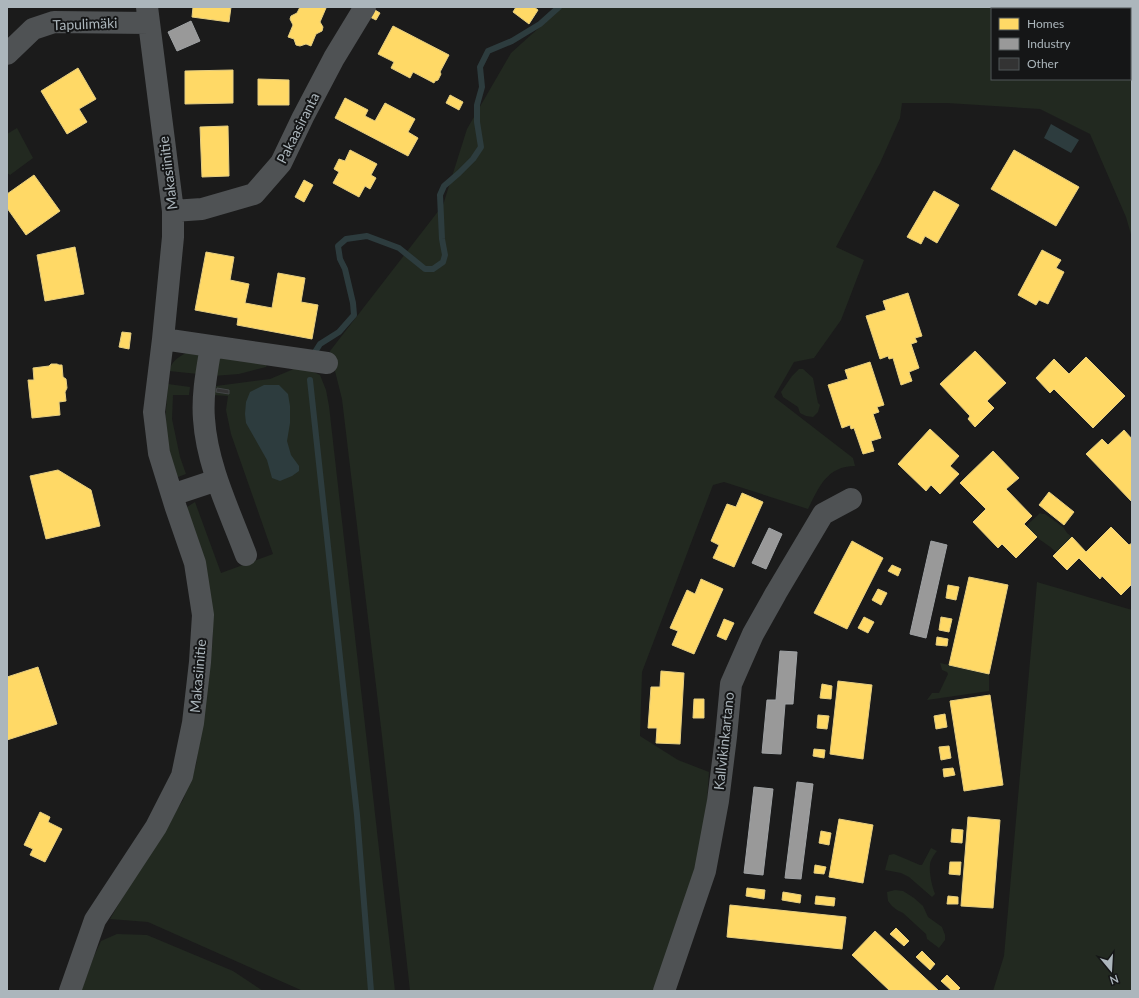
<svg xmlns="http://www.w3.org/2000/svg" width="1139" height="998" font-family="Lato,sans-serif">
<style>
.green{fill:#222920;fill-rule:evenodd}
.water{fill:#2d3c3e}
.homes{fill:#ffd966;stroke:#e6ce80}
.industry{fill:#999;stroke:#9fa2a4}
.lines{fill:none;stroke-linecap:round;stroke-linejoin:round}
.stream{stroke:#2d3c3e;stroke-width:6}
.building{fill:#333;stroke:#434647}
.minor{stroke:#4f5254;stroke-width:22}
.labels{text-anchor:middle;stroke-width:4;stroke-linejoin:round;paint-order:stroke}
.street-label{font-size:14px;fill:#acb6bc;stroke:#151617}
</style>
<rect width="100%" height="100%" fill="#1b1b1b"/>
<path class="green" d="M562,7h570v231l-6,-21 -36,-83 -50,-25 -93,-6h-45l-2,15 -20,45 -44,84 28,13 -23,60 -27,38 -20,4 -20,35 79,61 2,8c-28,0 -36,21 -47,43l-84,-27 -11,3 -71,187 -2,64 38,24 31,12 -5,73 -47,146h-247l-28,-255 -40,-337 -12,-48 113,-146 24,-76 44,-76zM992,9h138v70h-138z
M17,128l16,30 -23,17 -3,-2v-39z
M186,353l13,1 -1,20 -29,-3c3,-10 8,-13 17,-18z
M221,357l46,8 -1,2 -27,7 -26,2 3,-15z
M296,368l13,2 11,5 6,15 3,16 66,585h-92l-155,-69 -38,-3 32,-55 41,-64 13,-35 9,-60 8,-67 -1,-29 -25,-102 8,-5 26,71 52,-19 -42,-120 -5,-24 2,-14 -14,-1 2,-9 54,-7z
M799,369h4l10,9 5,25 2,2 -2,7 -5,5 -7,-1 -6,-3 -2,-6 -15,-10 -2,-5 11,-16z
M168,384l22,3 -1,8h-16l-1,24 8,38 6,17 -8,3 -4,-4 -4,-7 -5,-43z
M1040,513l2,1h3l18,13 4,6 5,4 -16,15c-3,-3 -6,-5 -10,-8 -8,-5 -14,-11 -20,-18z
M1037,582l95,28v381h-139l11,-35z
M940,663l49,11v17l-62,9 5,-7h7l9,-19 -1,-2 -5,-2z
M931,848l6,3c-3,4 -7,9 -7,14 -1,8 2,21 5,29l-3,3 -23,-20 -8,-4 -16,-3 4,-15 5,-1 26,11h2z
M895,890l8,1 11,7 9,8 5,11 14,10 3,8v5l-6,8 -12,-9 -1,-5 -23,-21 -6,-3 -5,-4 -4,-5 -1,-9z
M117,934l30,1 86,36 30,20h-182l13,-35 7,-15z"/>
<path class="water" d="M1051,124l28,16 -8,13 -27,-15z
M264,385h15l9,9 2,12v17l-3,18 4,14 8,11v5l-7,5 -12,5 -8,-3 -5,-18 -21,-37 -1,-9 1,-12 4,-10z"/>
<path class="homes" d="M193,7h38l-2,15 -37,-5z
M300,7h23l3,1 -6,14 3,5 -1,4 -6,3 -5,12 -5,-2 -6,2 -4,-1 -2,-6 -6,-2 5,-12 -3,-6 1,-3 6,-3z
M516,7h18l4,3 -9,14 -16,-12z
M375,10l5,3 -4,7 -6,-3z
M393,26l56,29 -9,17 1,2 -3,6 -3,1 -1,2 -21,-11 -3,6 -19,-10 3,-6 -16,-8z
M78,68l18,31 -17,10 8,13 -20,12 -26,-43z
M233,70v33l-48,1v-33z
M258,79l31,1v25h-31z
M450,95l13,7 -4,8 -13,-7z
M345,98l23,12 -3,6 10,5 10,-18 30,16 -7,13 10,6 -10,18 -73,-38z
M228,126l1,50 -27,1 -2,-50z
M350,150l27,14 -6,11 5,3 -6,11 -5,-3 -6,11 -26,-14 6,-11 -5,-3 5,-10 6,2z
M1014,150l65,37 -23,39 -65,-37z
M34,175l26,36 -34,24 -19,-27v-14z
M304,180l9,5 -9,17 -9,-5z
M934,191l25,14 -22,38 -12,-7 -4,8 -14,-7z
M75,247l9,47 -39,7 -8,-46z
M1042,250l19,10 -5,8 8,4 -16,32 -9,-4 -3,5 -18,-10z
M206,252l28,5 -4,23 19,4 -4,19 27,5 6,-35 27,5 -4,24 17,3 -6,34 -75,-14 1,-7 -43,-8z
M908,293l14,43 -7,2 2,4 -6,2 8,24 -10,4 3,9 -11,4 -8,-27 -4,1 -1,-3 -8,3 -14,-43 20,-6 -3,-9z
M122,332l9,1 -2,16 -10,-2z
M975,351l31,32 -19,18 7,7 -19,19 -7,-8 2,-3 -30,-32z
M1086,357l39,39 -32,32 -39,-39 -4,4 -14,-15 18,-19 15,15z
M870,362l14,43 -7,2 2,5 -6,2 8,24 -10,3 3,10 -11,3 -9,-26 -3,1 -1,-4 -8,3 -14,-43 20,-6 -3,-9z
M51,364h6l2,1h3l1,12 3,2 1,9 -2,4 1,9 -7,1 1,13 -28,3 -4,-38h6l-1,-12 16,-2z
M930,429l29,27 -9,10 9,8 -19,20 -9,-9 -5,6 -28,-27z
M1124,430l8,9v63l-46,-48 16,-15 6,6z
M993,451l26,27 -13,11 26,27 -8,8 13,13 -21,21 -14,-14 -4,4 -25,-26 13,-13 -26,-26z
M58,470l33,20 9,36 -54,13 -16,-63z
M1049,492l25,20 -10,13 -25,-20z
M742,493l21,9 -29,65 -21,-9 6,-13 -8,-4 16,-37 9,3z
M1111,527l18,18 3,-2v41l-11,11 -19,-19 -2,3 -21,-21 -12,12 -14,-14 19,-19 14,15z
M852,541l31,17 -36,71 -33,-16z
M892,565l9,4 -3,7 -10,-5z
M969,577l39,8 -19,89 -40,-9z
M701,579l22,10 -29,65 -22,-9 6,-14 -8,-3 17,-38 8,4z
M948,585l11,2 -3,13 -10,-2z
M878,589l9,4 -6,12 -9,-5z
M864,617l10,5 -6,11 -10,-5z
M941,617l11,2 -3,13 -10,-2z
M724,619l10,4 -8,17 -9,-4z
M937,637l11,2 -1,7 -11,-1z
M38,667l19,57 -50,16v-63z
M661,671l23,2 -4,71 -24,-1 1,-15h-9l3,-41h9z
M838,681l34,4 -9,74 -33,-5z
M822,684l10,2 -1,13 -11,-1z
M990,695l13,90 -39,6 -14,-90z
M694,699h10v19h-11z
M945,714l2,13 -11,2 -2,-13z
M818,715l11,1 -2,13 -10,-1z
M949,746l2,12 -10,2 -2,-13z
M814,749l11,1 -1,8 -11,-2z
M953,768l2,7 -11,2 -1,-8z
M40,812l10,5 -2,5 14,7 -17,33 -15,-7 3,-6 -9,-4z
M968,817l32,3 -7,88 -32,-2z
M839,819l34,6 -10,58 -34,-6z
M952,829l11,1 -1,13 -11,-1z
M821,831l10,2 -2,12 -10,-2z
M950,862h11l-1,13 -11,-1z
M815,865l11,2 -2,7 -10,-1z
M747,888l18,2 -1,9 -18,-3z
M783,892l18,3 -1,8 -18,-3z
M816,896l19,2 -1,8 -19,-2z
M948,896l10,1v7h-11z
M730,905l116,12 -4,32 -115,-12z
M896,928l13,13 -5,5 -14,-12z
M875,931l64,60h-49l-38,-36z
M922,951l13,13 -5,6 -14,-13z
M947,975l13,13 -3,3h-5l-11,-10z"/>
<path class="industry" d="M191,21l9,20 -23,10 -9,-19z
M769,528l13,6 -16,35 -14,-6z
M931,541l16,4 -21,93 -16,-4z
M780,651l17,1 -4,52h-8l-4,50 -19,-1 5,-53h9z
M797,782l16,2 -12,95 -16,-1z
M754,787l19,2 -10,86 -19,-2z"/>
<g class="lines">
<path class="stream" d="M315,352l5,-8 19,-12 15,-17 -1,-12 -8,-34 -5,-10 -2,-13 8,-7 21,-3 32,12 26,21h8l10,-7 2,-7 -3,-16 -2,-44 4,-9 15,-13 14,-14 8,-12 -4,-25v-17l5,-18 -2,-20 8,-16 24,-10 28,-17 19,-17
M310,380l47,435 14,176"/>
</g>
<path class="building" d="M217,388l12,2v4l-13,-2z"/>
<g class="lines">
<path class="minor" d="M7,54l26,-25 21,-7 95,1
M173,211l29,-2 52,-15 27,-31 22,-46 31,-59 31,-51
M163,339l164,24
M211,346c-4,24 -9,49 -7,73 3,47 26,93 42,136
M172,495l45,-15
M70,991l25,-71 61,-93 26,-51 11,-53 7,-61 3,-47 -8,-52 -19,-55 -17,-55 -5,-41 9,-73 10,-102v-26l-26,-204
M664,991l41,-120 13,-70 8,-64 5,-53 22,-50 23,-41 47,-79 28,-15"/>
</g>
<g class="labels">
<g class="street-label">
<text transform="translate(85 24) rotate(-2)" y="5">Tapulimäki</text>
<text transform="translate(298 128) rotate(-63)" y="5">Pakaasiranta</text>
<text transform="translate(168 173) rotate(-97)" y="5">Makasiinitie</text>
<text transform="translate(198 676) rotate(-85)" y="5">Makasiinitie</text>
<text transform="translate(724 741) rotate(-84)" y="5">Kallvikinkartano</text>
</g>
</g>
<rect width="1139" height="998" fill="none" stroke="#acb6bc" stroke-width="16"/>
<rect x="991" y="8" width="140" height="72" fill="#151617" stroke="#515659"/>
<rect x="999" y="18" width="20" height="12" fill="#ffd966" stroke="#515659"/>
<text x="1027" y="28" font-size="12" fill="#acb6bc">Homes</text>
<rect x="999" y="38" width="20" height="12" fill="#999999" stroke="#515659"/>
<text x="1027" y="48" font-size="12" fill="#acb6bc">Industry</text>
<rect x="999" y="58" width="20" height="12" fill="#333333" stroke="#515659"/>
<text x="1027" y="68" font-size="12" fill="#acb6bc">Other</text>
<g transform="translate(1111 970) rotate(162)" stroke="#151617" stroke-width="3" paint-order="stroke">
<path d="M0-3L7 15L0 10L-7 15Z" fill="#acb6bc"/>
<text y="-6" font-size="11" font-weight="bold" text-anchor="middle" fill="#acb6bc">N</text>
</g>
</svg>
